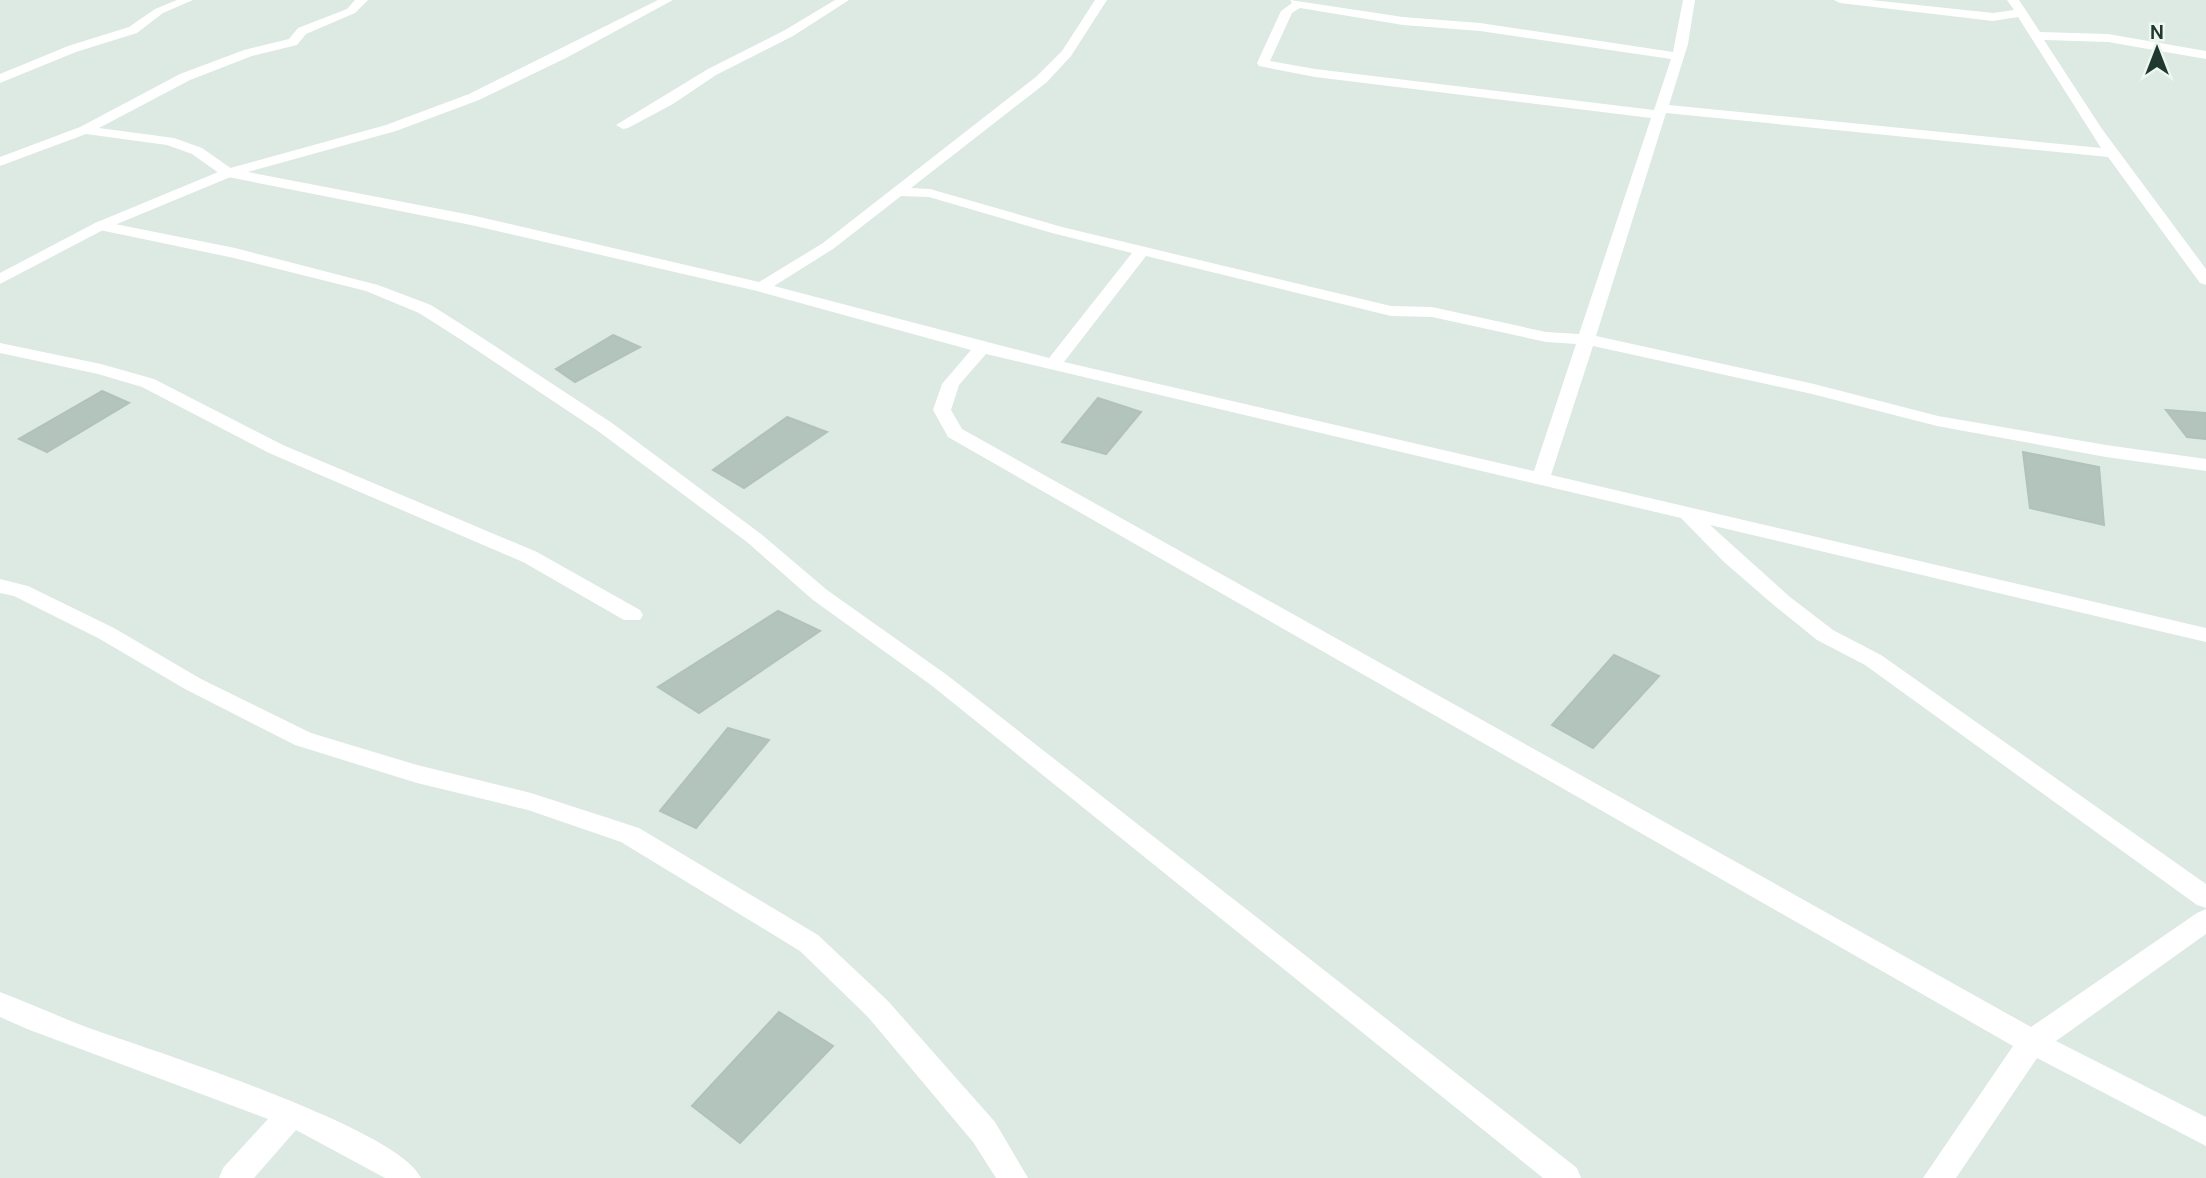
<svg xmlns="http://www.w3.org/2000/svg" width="2206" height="1178" font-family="'DM Sans',sans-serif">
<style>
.building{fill:#b3c4bc;stroke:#b0c2b9;stroke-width:2}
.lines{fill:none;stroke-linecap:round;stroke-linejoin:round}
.minor{fill:#fff;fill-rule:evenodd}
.tertiary{fill:#fff;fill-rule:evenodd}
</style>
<rect width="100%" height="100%" fill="#dde9e3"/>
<path class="building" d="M613,335l27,12 -65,35 -19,-13z
M102,391l27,12 -82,49 -28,-13z
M1098,398l43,14 -35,42 -44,-12z
M2166,410l40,3v26l-19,-2z
M787,417l40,15 -83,56 -31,-18z
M2023,452l76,15 5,58 -74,-17z
M778,611l42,20 -121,82 -41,-26z
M1614,655l45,21 -66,72 -41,-23z
M728,728l41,12 -73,88 -36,-17z
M779,1012l54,34 -93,97 -48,-37z"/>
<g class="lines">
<path class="minor" d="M177,0h16l-30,13 -26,20 -61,19 -76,31v-9l68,-28 61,-19 26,-18z
M355,0h13l-13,13 -49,21 -9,11 -45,11 -62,24 -91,48 75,10 28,10 30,21 239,46 288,67 64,-39 214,-167 25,-25 33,-51h12l-36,56 -24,26 -136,106 19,1 132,38 329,79 41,1 114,25 33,2 72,-216 -336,-41 -56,-11 -2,-3 24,-52 11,-8 -2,-3 113,17 77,6 193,29 10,-52h12l-7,44 -19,61 432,43 -83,-131 -25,4 -153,-18 -6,-3h37l122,13 21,-3 -7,-10h12l21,32 68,2 98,17v8l-98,-17 -64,-2 58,89 104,140v16l-6,-2 -92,-126 -442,-44 -70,223 218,48 124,32 168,29 100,14v12l-100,-14 -169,-31 -125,-32 -219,-48 -42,129 655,153v14l-496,-117 80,72 43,33 48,25 325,229v24l-9,-3 -332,-240 -48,-25 -41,-33 -52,-45 -43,-44 -695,-164 -27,31 -8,25 11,19 1069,598 166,-114 9,-4v25l-150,107 150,76v29l-169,-88 -81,120h-33l90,-132 -1065,-609 -15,-27 9,-26 29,-34 -214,-59 -286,-66 -248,-49 -31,-22 -25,-9 -81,-11 -86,32v-9l80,-30 100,-53 64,-24 45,-11 9,-11 49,-19zM1300,8l103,17 77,6 191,28 -17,51 -339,-41 -45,-8 22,-48zM901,196l28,1 123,36 80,20 -83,105 -275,-72 59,-37zM1146,256l245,60 41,1 114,25 30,2 -42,127 -470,-109z
M835,0h14l-56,36 -77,39 -43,29 -45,24 -5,1 -7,-4 92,-56 77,-39z
M100,221l135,27 143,37 53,20 44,28 137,90 149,111 66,56 120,85 630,493 4,10h-38l-612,-493 -118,-85 -66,-58 -149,-111 -135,-90 -44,-28 -53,-22 -132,-33 -139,-29 -3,-3 3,-3z
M0,343l101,21 53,15 129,66 254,107 103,58 3,5 -3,5h-16l-101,-58 -254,-109 -127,-66 -44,-13 -98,-21z
M0,579l28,7 86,42 87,51 110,54 106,32 114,28 108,35 179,107 70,66 107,121 33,56h-32l-23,-36 -105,-125 -68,-66 -179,-109 -93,-32 -111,-27 -122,-38 -110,-56 -87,-51 -84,-42 -14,-3z
M0,992c30,11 59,25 89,36 61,22 310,100 332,150h-36l-89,-48 -42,48h-35l4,-10 45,-49 -241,-90 -27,-12z"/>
<path class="tertiary" d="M658,0h15l-107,58 -87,42 -83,31 -163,45 -128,53 -105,55v-11l95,-50 128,-53 163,-45 83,-31z"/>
</g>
<g transform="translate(2157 49)" stroke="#edf6f1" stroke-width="5" paint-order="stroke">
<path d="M0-5L12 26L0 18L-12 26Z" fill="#1f3830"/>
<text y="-10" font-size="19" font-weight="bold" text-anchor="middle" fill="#1f3830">N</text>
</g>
</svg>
